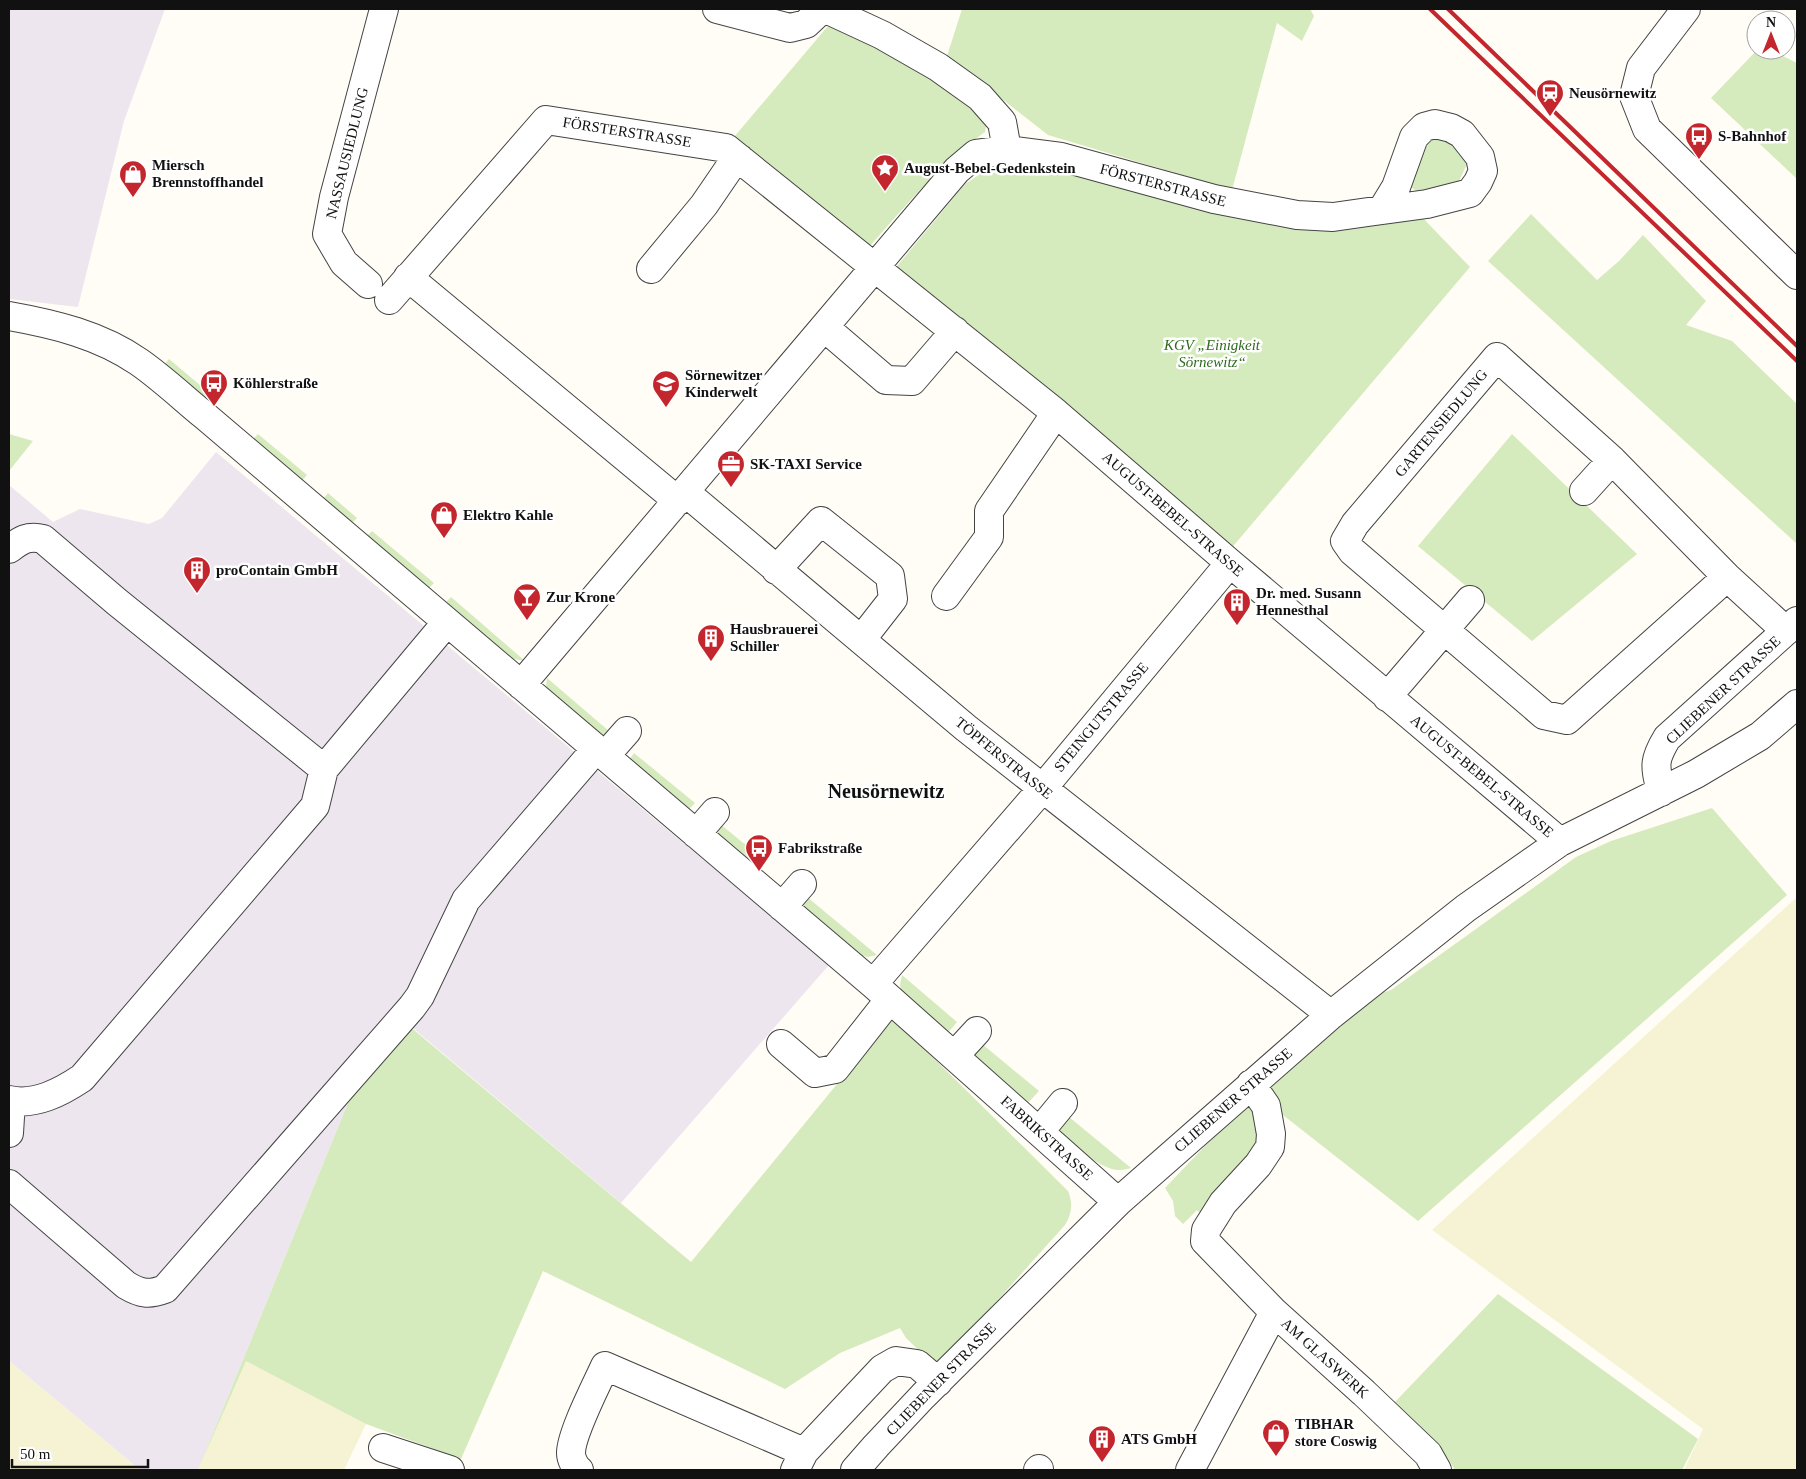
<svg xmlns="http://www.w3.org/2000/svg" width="1806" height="1479" font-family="Georgia,serif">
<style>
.industrial{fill:#eee6ef}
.farmland{fill:#f6f3d4}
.green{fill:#d5ebbd}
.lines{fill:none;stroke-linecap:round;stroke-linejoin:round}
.minor-casing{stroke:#444;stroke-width:30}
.minor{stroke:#fff;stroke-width:28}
.rail{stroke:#c4262e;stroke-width:4}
.labels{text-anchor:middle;stroke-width:5;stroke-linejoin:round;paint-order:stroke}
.poi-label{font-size:15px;font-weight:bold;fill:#111;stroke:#fff;text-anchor:start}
.street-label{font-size:15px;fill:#111;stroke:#fff}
.park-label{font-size:15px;font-style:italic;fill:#2f6b1f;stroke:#fff}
.district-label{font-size:20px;font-weight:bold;fill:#111;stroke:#fff}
</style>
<rect width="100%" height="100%" fill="#fffdf5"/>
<path class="industrial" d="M9,9h156l-41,112 -46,186 -69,-8z
M216,452l613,513 -208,238 -213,-179 -56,69 -154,377h-58l-131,-109v-876l44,37 27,-13 69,15 13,-6z"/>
<path class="farmland" d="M1797,897v573h-113l19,-41 -271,-199z
M246,1360l120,64 -22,46h-146z
M9,1361l131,109h-131z"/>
<path class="green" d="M962,9h348l4,7 -12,25 -25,-18 -45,167 -184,-55 -101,-79z
M833,20l115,62 39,38 -2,12c-45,31 -79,74 -116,115l-140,-104z
M1757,50h14l26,13v116l-86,-81z
M1435,137h11l19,19 2,8 -8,17 -9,6 -31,5 -9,-5 16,-46z
M997,163l34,1 62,14 69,21 103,22 154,-7 51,53 -241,284 -336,-280 72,-87z
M1531,214l66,66 22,-19 24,-26 63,66 -20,24 46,16 65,63v140l-309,-283z
M169,359l44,37 -7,7 -43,-37z
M9,434l24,7 -24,30z
M258,434l49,41 -6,7 -50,-41z
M1512,434l125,120 -105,87 -114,-95z
M328,493l29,25 -7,7 -28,-25z
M372,531l62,52 -7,7 -62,-52z
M451,597l74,64 -17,-3 -65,-53z
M547,678l69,59 -8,10 -59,-53 -3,-8z
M634,753l61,50 -9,9 -59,-49z
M1712,808l75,87 -369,326 -144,-113 -6,-24 56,-47 55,-43 12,-4 185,-133 35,-16z
M714,819l44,36 -10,11 -42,-37z
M801,892l76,63 -9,2 -12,-3 -65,-52z
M902,975l55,47 -11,13 -45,-44 -1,-6z
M892,1017l176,174c5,12 4,23 -3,34l-87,97 -44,43 -28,-27 -6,-10 -60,25 -55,36 -242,-118 -82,188 -95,-35 -120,-63 -48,109 154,-377 56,-68 283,237z
M976,1039l63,52 -12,13 -61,-52z
M1252,1102l11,43 -61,70 -5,-5 -14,14 -8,-8 -2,-15 -8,-13 60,-63z
M1063,1112l68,56c-4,1 -8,2 -12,2 -20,0 -52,-31 -67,-44z
M1498,1294l200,145 -16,31h-227l-14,-22 -47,-45z"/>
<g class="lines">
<g class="minor-casing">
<path id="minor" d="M717,9l73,19 16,-4 16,-15
M826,9l56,26 56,32 42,30 22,25 5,28
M1686,9l-45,59 -7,28 13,33 150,146
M651,269l53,-64 26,-38 10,-8
M408,277l270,224
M368,284l-24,-21 -17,-29 7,-37 50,-188
M389,300l157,-180 180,28 330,265 174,150 330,279
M9,316c45,8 91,19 130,46 23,16 44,36 66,54l668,568 245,218
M824,327l62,53 26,1 43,-50
M1584,491l28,-31
M685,492l281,236 365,287
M9,549c12,-9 19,-14 34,-10l74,63 207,167 123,-147
M776,570l45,-49 69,55 3,23 -32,41
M1727,577l-160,143 -23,-5 -192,-164 -7,-10 10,-17 142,-167 115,103 115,117 59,54
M946,596l43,-59v-26l67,-98
M521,685l436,-515 19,-16 31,-4 54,7 153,42 83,16 36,2 35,-5 59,-8 43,-11 8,-11 5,-11 -3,-14 -18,-23 -11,-6 -16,-4 -11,3 -10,10 -18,50 -14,23
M1387,697l83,-97
M605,756l22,-25
M1661,792c-6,-26 -8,-31 6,-54l130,-117
M696,834l19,-22
M782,907l20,-23
M873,984l169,-195 188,-226
M781,1044l34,29 20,-4 55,-70
M955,1055l22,-24
M1251,1084l15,22 5,28 -1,13 -12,18 -35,38 -17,27 -1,11 69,71
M9,1100c26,6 52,-8 73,-22l233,-272 9,-37
M1040,1131l23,-28
M9,1133l2,-32
M9,1184l117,101c15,9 23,10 39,4l247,-282 8,-11 46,-96 130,-151
M383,1448l67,22
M579,1470c-4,-3 -8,-11 -8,-17 0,-19 25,-67 34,-87l199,86
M795,1470l9,-18 78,-83 14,-8 21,3 21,18
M855,1470l21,-24 47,-50 195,-194 213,-187 135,-107 94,-66 136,-68 64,-38 37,-32
M1038,1470l1,-1
M1190,1470l84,-158 90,81 64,61 9,16"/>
</g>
<use href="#minor" class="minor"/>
<path class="rail" d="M1430,9l367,352
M1448,9l349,337"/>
</g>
<defs>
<g id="station-pin" transform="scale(1.4375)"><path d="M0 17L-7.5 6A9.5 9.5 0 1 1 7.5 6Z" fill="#c4262e" stroke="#fff"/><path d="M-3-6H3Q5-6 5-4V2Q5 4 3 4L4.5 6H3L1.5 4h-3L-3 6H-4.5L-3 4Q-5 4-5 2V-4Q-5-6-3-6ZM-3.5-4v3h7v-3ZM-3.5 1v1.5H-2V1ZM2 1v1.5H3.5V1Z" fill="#fff"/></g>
<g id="bus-pin" transform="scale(1.4375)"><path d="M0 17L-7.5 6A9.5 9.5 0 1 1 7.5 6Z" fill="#c4262e" stroke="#fff"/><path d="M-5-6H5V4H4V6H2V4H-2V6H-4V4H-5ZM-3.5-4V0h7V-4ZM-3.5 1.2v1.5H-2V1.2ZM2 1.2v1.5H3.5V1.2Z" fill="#fff"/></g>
<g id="sight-pin" transform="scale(1.4375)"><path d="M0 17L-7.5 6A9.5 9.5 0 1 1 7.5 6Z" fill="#c4262e" stroke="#fff"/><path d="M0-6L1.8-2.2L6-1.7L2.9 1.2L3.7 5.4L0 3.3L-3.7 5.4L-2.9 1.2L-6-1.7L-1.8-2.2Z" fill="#fff"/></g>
<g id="shop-pin" transform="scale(1.4375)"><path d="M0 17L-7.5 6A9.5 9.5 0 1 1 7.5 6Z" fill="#c4262e" stroke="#fff"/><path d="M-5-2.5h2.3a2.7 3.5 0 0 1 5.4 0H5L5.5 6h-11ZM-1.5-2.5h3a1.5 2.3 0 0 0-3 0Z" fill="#fff"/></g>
<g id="school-pin" transform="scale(1.4375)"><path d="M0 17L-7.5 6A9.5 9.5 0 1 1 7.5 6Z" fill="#c4262e" stroke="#fff"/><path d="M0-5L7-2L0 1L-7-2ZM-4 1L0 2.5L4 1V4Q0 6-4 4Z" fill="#fff"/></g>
<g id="office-pin" transform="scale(1.4375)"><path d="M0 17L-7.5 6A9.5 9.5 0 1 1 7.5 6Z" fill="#c4262e" stroke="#fff"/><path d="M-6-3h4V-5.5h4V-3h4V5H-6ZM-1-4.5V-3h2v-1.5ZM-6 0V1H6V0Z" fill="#fff"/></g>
<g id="building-pin" transform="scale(1.4375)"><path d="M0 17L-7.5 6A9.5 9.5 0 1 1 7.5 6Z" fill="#c4262e" stroke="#fff"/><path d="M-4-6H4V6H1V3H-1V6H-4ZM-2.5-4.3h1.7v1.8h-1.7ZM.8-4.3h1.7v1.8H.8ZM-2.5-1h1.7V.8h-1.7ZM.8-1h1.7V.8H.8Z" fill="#fff"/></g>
<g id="bar-pin" transform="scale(1.4375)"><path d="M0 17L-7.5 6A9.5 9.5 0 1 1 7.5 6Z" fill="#c4262e" stroke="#fff"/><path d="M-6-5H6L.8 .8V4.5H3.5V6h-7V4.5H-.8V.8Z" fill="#fff"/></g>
</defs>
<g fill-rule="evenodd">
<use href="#station-pin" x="1550" y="93"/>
<use href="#bus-pin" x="1699" y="136"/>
<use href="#sight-pin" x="885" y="168"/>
<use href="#shop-pin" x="133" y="174"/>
<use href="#bus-pin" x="214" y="383"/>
<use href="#school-pin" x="666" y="384"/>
<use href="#office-pin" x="731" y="464"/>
<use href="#shop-pin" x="444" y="515"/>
<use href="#building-pin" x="197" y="570"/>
<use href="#bar-pin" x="527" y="597"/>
<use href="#building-pin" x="1237" y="602"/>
<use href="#building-pin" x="711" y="638"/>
<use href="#bus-pin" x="759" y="848"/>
<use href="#shop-pin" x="1276" y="1433"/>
<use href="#building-pin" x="1102" y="1439"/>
</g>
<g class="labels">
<g class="poi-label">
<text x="1569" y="98">Neusörnewitz</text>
<text x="1718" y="141">S-Bahnhof</text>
<text x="152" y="170">Miersch<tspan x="152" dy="17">Brennstoffhandel</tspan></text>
<text x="904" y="173">August-Bebel-Gedenkstein</text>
<text x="685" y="380">Sörnewitzer<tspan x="685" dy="17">Kinderwelt</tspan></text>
<text x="233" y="388">Köhlerstraße</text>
<text x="750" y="469">SK-TAXI Service</text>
<text x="463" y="520">Elektro Kahle</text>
<text x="216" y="575">proContain GmbH</text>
<text x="1256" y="598">Dr. med. Susann<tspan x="1256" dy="17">Hennesthal</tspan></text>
<text x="546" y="602">Zur Krone</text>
<text x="730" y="634">Hausbrauerei<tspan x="730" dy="17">Schiller</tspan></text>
<text x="778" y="853">Fabrikstraße</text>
<text x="1295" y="1429">TIBHAR<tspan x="1295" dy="17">store Coswig</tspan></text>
<text x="1121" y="1444">ATS GmbH</text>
</g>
<g class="street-label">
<text transform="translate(627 132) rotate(9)" y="5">FÖRSTERSTRASSE</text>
<text transform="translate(347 153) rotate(-76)" y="5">NASSAUSIEDLUNG</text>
<text transform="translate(1163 185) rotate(15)" y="5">FÖRSTERSTRASSE</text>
<text transform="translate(1441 423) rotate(-50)" y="5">GARTENSIEDLUNG</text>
<text transform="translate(1173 514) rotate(41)" y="5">AUGUST-BEBEL-STRASSE</text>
<text transform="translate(1723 690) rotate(-43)" y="5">CLIEBENER STRASSE</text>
<text transform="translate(1101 717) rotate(-50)" y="5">STEINGUTSTRASSE</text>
<text transform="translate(1004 758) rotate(39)" y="5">TÖPFERSTRASSE</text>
<text transform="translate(1482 776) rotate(40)" y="5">AUGUST-BEBEL-STRASSE</text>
<text transform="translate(1233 1100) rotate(-41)" y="5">CLIEBENER STRASSE</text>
<text transform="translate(1047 1138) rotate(42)" y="5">FABRIKSTRASSE</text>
<text transform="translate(1325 1358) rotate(42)" y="5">AM GLASWERK</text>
<text transform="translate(941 1379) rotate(-46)" y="5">CLIEBENER STRASSE</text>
</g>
<g class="park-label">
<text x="1212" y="350">KGV „Einigkeit<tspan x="1212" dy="17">Sörnewitz“</tspan></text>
</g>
<g class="district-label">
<text x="886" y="798">Neusörnewitz</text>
</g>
</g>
<rect width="1806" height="1479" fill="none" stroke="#111111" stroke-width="20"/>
<g transform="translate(1771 35)"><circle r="24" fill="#ffffff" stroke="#a0a0a0"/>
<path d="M0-4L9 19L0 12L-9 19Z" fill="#c4262e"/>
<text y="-8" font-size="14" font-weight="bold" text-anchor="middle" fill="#111111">N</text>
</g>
<path d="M12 1459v8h136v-8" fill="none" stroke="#111111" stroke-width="2.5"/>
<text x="20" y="1459" font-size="15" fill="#111111" stroke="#ffffff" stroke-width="4" paint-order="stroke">50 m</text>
</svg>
